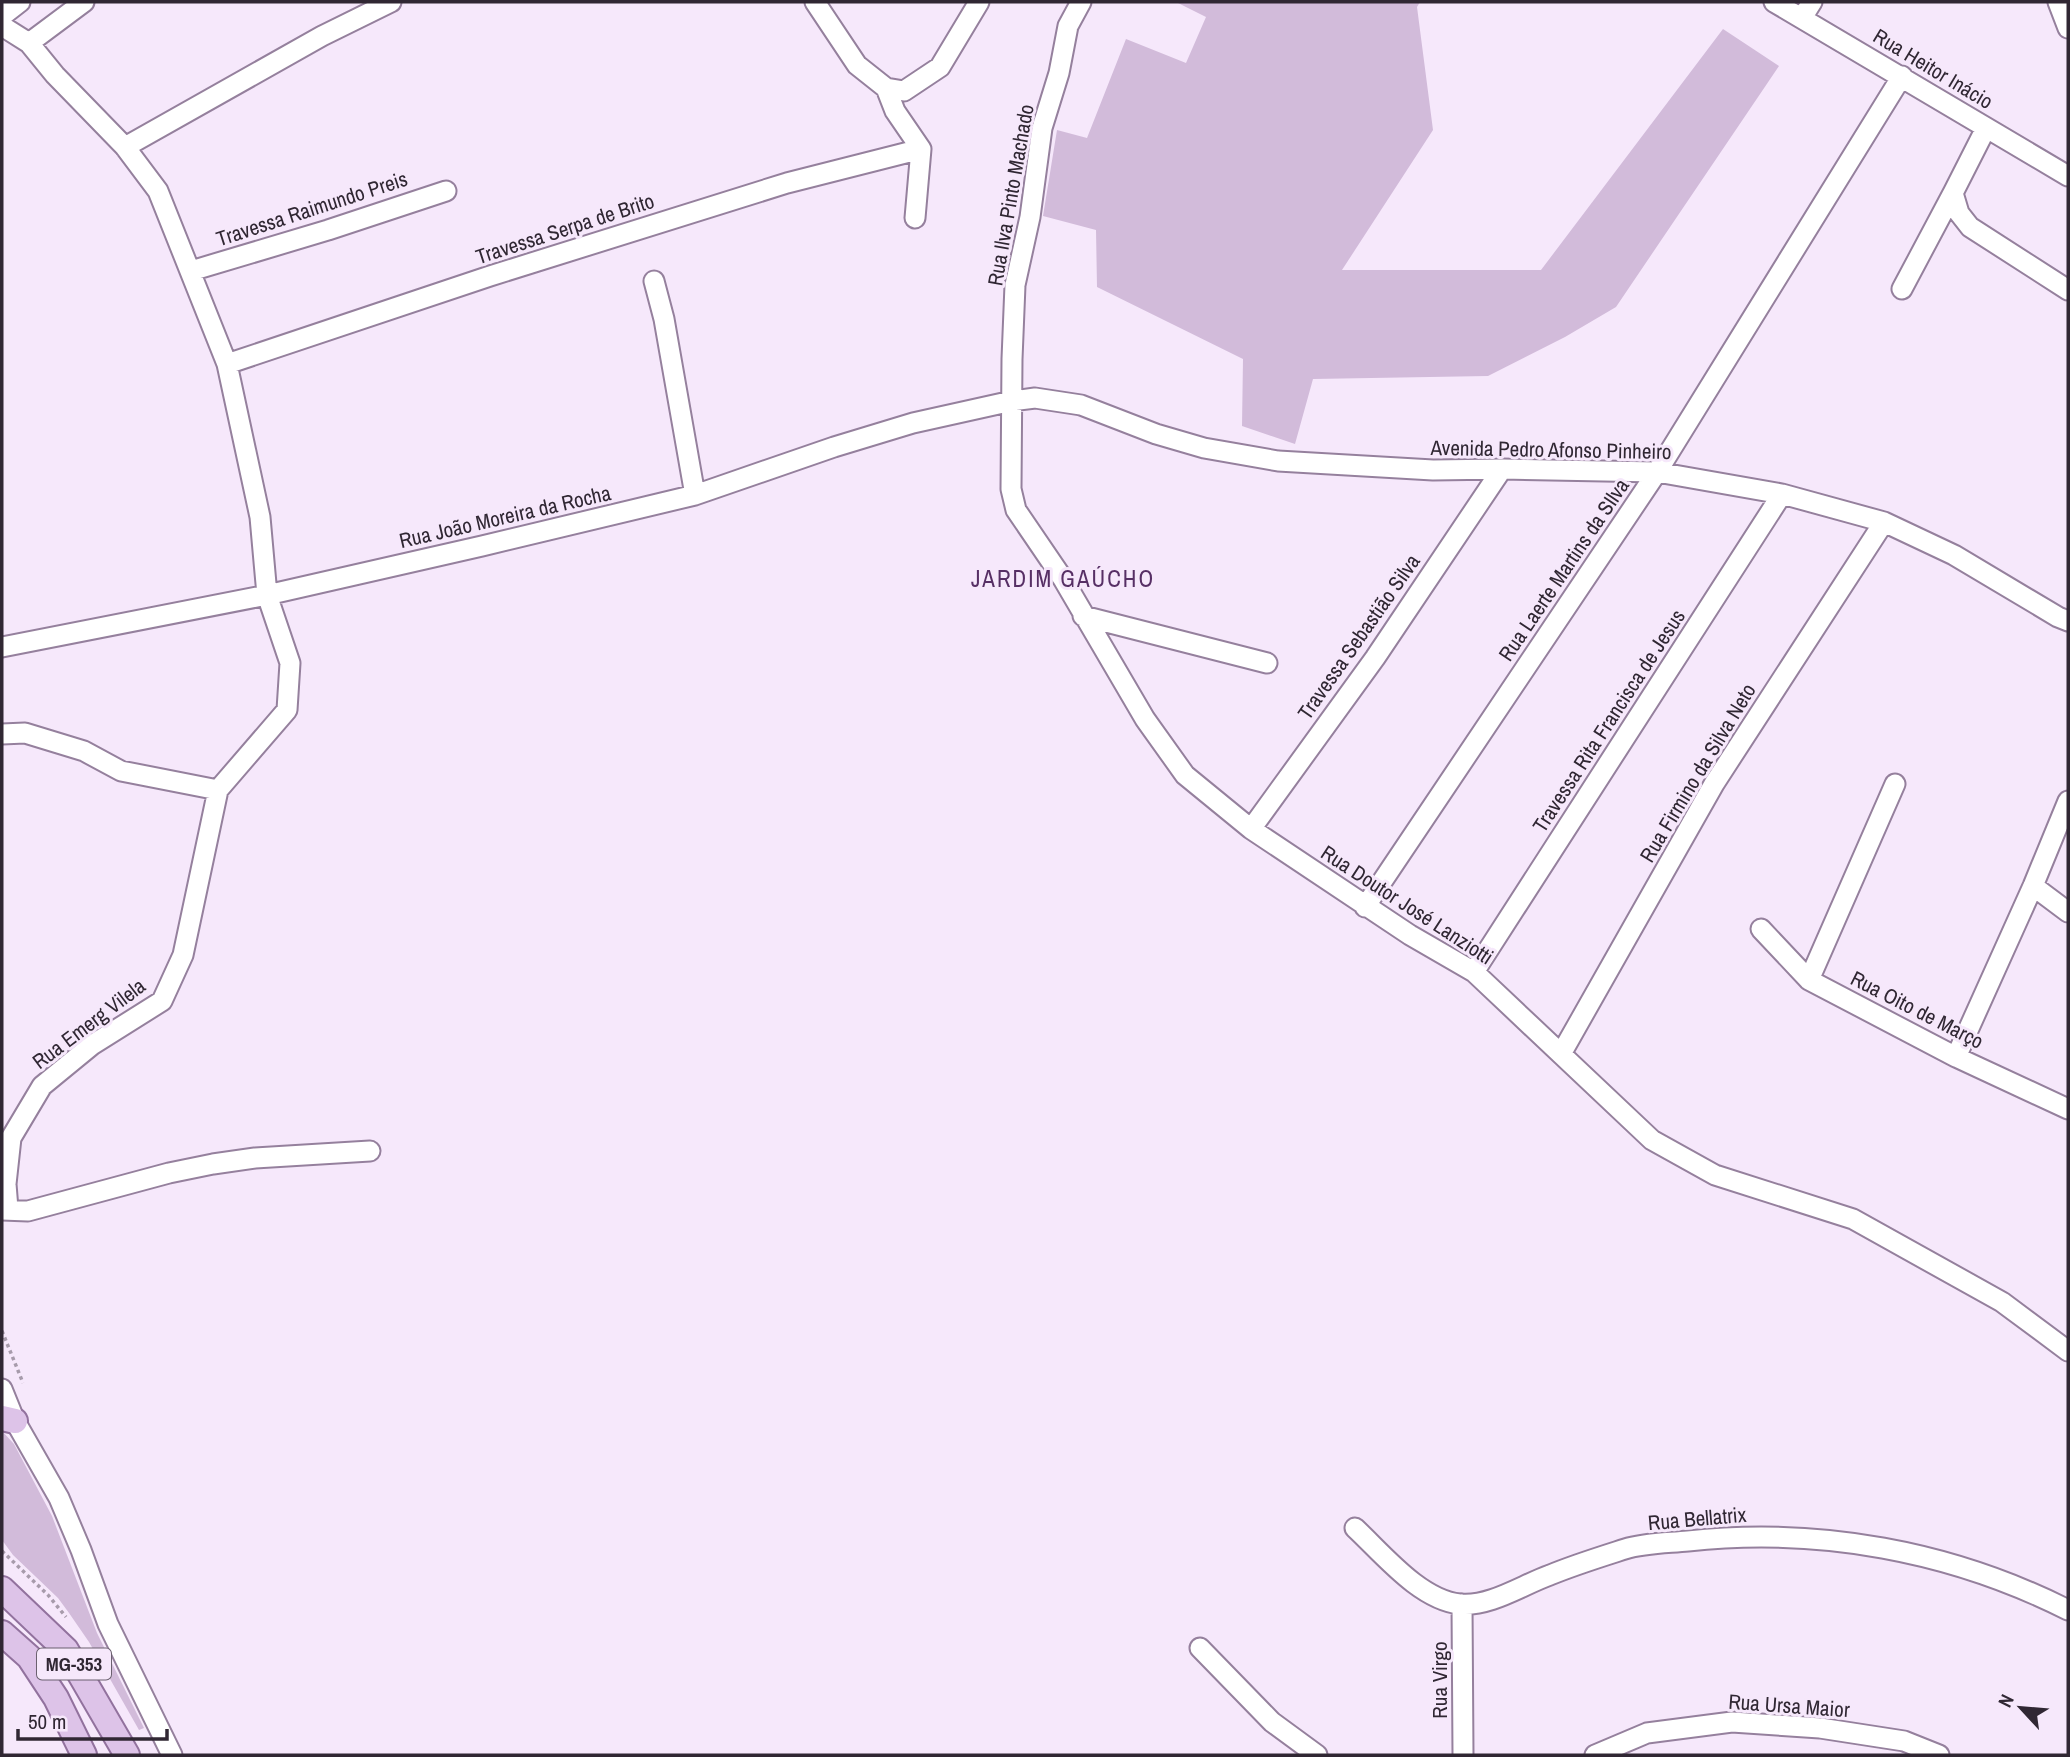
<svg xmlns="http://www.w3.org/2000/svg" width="2070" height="1757" font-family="'Archivo Narrow',sans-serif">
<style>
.green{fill:#d2bbda}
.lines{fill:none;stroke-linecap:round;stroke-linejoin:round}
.minor-casing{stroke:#95809d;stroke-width:23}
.major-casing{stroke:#92729e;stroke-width:28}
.path{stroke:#a79bab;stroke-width:3.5;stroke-dasharray:3.5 3.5;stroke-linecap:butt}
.minor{stroke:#fff;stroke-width:19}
.major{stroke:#ddc3e8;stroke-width:24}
.labels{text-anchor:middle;stroke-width:6;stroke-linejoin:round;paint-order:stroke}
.shield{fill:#f6e8fb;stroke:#6b616f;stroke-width:2}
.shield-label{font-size:19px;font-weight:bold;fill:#302733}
.street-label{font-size:21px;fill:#302733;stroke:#f6e8fb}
.neighbourhood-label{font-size:23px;letter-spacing:2px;fill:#572f65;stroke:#f6e8fb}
</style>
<rect width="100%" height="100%" fill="#f6e8fb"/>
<path class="green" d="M1176,2h244l-3,5 16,123 -91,140h199l182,-241 56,37 -163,241 -51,30 -77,39 -175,3 -18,65 -53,-18 1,-67 -146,-72 -1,-57 -53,-14 14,-86 30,8 39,-99 60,24 20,-46z
M2,1431l12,13 38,72 45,117 47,95 -5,2 -50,-88 -20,-29 -11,-15 -45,-43 -11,-15z"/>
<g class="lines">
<g class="minor-casing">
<path id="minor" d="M815,2l42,63 29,23 18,3 36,-24 39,-65
M1081,2l-13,24 -9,47 -17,55 -12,89 -15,68 -3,74 -1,130 5,21 47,69 82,140 40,56 66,54 159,106 64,37 178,168 63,35 138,44 149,83 66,49
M1774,2l294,174
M2058,2l10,26
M2,16l18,-14
M1802,18l10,-16
M2,26l27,17 26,32 70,72 33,44 69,173 33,153 7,78 23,68 -3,47 -69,80 -35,165 -21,46 -70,44 -50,41 -31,52 -5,46 2,25
M29,43l55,-41
M886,88l9,23 26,38
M1986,128l-33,65 6,20 11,14 98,63
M125,147l197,-111 69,-34
M915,218l6,-69
M191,271l137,-41 118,-39
M654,281l10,38 31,176
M1902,289l51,-96
M227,364l263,-88 297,-93 134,-34
M1083,616l184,47
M2,647l265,-52 215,-49 213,-51 139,-48 79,-24 99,-22 23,-3 46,7 75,29 48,14 74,13 155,9 69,-1 155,3 125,22 102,28 70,33 104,62 10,4
M2,734l23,-1 59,18 37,20 97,19
M1251,829l124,-171 127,-189
M2033,886l35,26
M1365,907l292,-435 245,-396
M1761,929l48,51 147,77 112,52
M1474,972l308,-478
M1809,980l86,-196
M1561,1054l153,-270 170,-262
M1956,1057l77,-171 35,-85
M2,1210l26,1 141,-38 44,-9 42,-6 115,-7
M2,1389l13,32 44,77 22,52 27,74 64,131
M1355,1528c28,26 65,72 105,76 30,3 62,-19 90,-29 24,-10 50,-18 75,-26 19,-6 43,-6 63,-8 131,-14 263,10 380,69
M1462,1604l1,151
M1200,1648l72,74 45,33
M1595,1755l52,-22 85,-11 88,6 84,13 35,14"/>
</g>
<g class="major-casing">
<path id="major" d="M2,1418l13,3
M2,1589l64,61 61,105
M2,1633l27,24 27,41 28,57"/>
</g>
<path class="path" d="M2,1331l21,52
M2,1551l46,44 18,22"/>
<use href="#minor" class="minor"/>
<use href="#major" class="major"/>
</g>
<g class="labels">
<rect class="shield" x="37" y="1648.5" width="74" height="31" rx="5"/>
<g class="shield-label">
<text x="74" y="1671">MG-353</text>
</g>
<g class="street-label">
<text transform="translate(1933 69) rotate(31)" y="7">Rua Heitor Inácio</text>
<text transform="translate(1011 195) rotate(-80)" y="7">Rua Ilva Pinto Machado</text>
<text transform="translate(312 209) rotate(-18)" y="7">Travessa Raimundo Preis</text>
<text transform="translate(565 229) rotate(-18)" y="7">Travessa Serpa de Brito</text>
<text transform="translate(1551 450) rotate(1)" y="7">Avenida Pedro Afonso Pinheiro</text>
<text transform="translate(505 517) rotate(-13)" y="7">Rua João Moreira da Rocha</text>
<text transform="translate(1564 570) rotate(-56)" y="7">Rua Laerte Martins da SIlva</text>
<text transform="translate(1359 637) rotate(-55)" y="7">Travessa Sebastião Silva</text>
<text transform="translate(1609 721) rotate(-57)" y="7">Travessa Rita Francisca de Jesus</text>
<text transform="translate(1698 773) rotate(-59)" y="7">Rua Firmino da Silva Neto</text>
<text transform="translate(1407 905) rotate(33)" y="7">Rua Doutor José Lanziotti</text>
<text transform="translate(1917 1010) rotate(27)" y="7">Rua Oito de Março</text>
<text transform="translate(89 1024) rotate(-37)" y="7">Rua Emerg Vilela</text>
<text transform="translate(1697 1519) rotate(-5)" y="7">Rua Bellatrix</text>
<text transform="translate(1440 1680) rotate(-90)" y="7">Rua Virgo</text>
<text transform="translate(1789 1706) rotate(4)" y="7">Rua Ursa Maior</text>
</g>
<g class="neighbourhood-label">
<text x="1063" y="587">JARDIM GAÚCHO</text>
</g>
</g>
<rect width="2070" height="1757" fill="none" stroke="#302733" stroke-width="7"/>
<g transform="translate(2021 1708) rotate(296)" stroke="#f6e8fb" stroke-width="5" paint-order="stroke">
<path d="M0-5L12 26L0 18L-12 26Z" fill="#302733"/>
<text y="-10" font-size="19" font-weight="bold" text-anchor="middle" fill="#302733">N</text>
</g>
<path d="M18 1729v10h149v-10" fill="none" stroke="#302733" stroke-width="3.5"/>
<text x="28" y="1729" font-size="21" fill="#302733" stroke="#f6e8fb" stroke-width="5" paint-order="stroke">50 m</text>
</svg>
